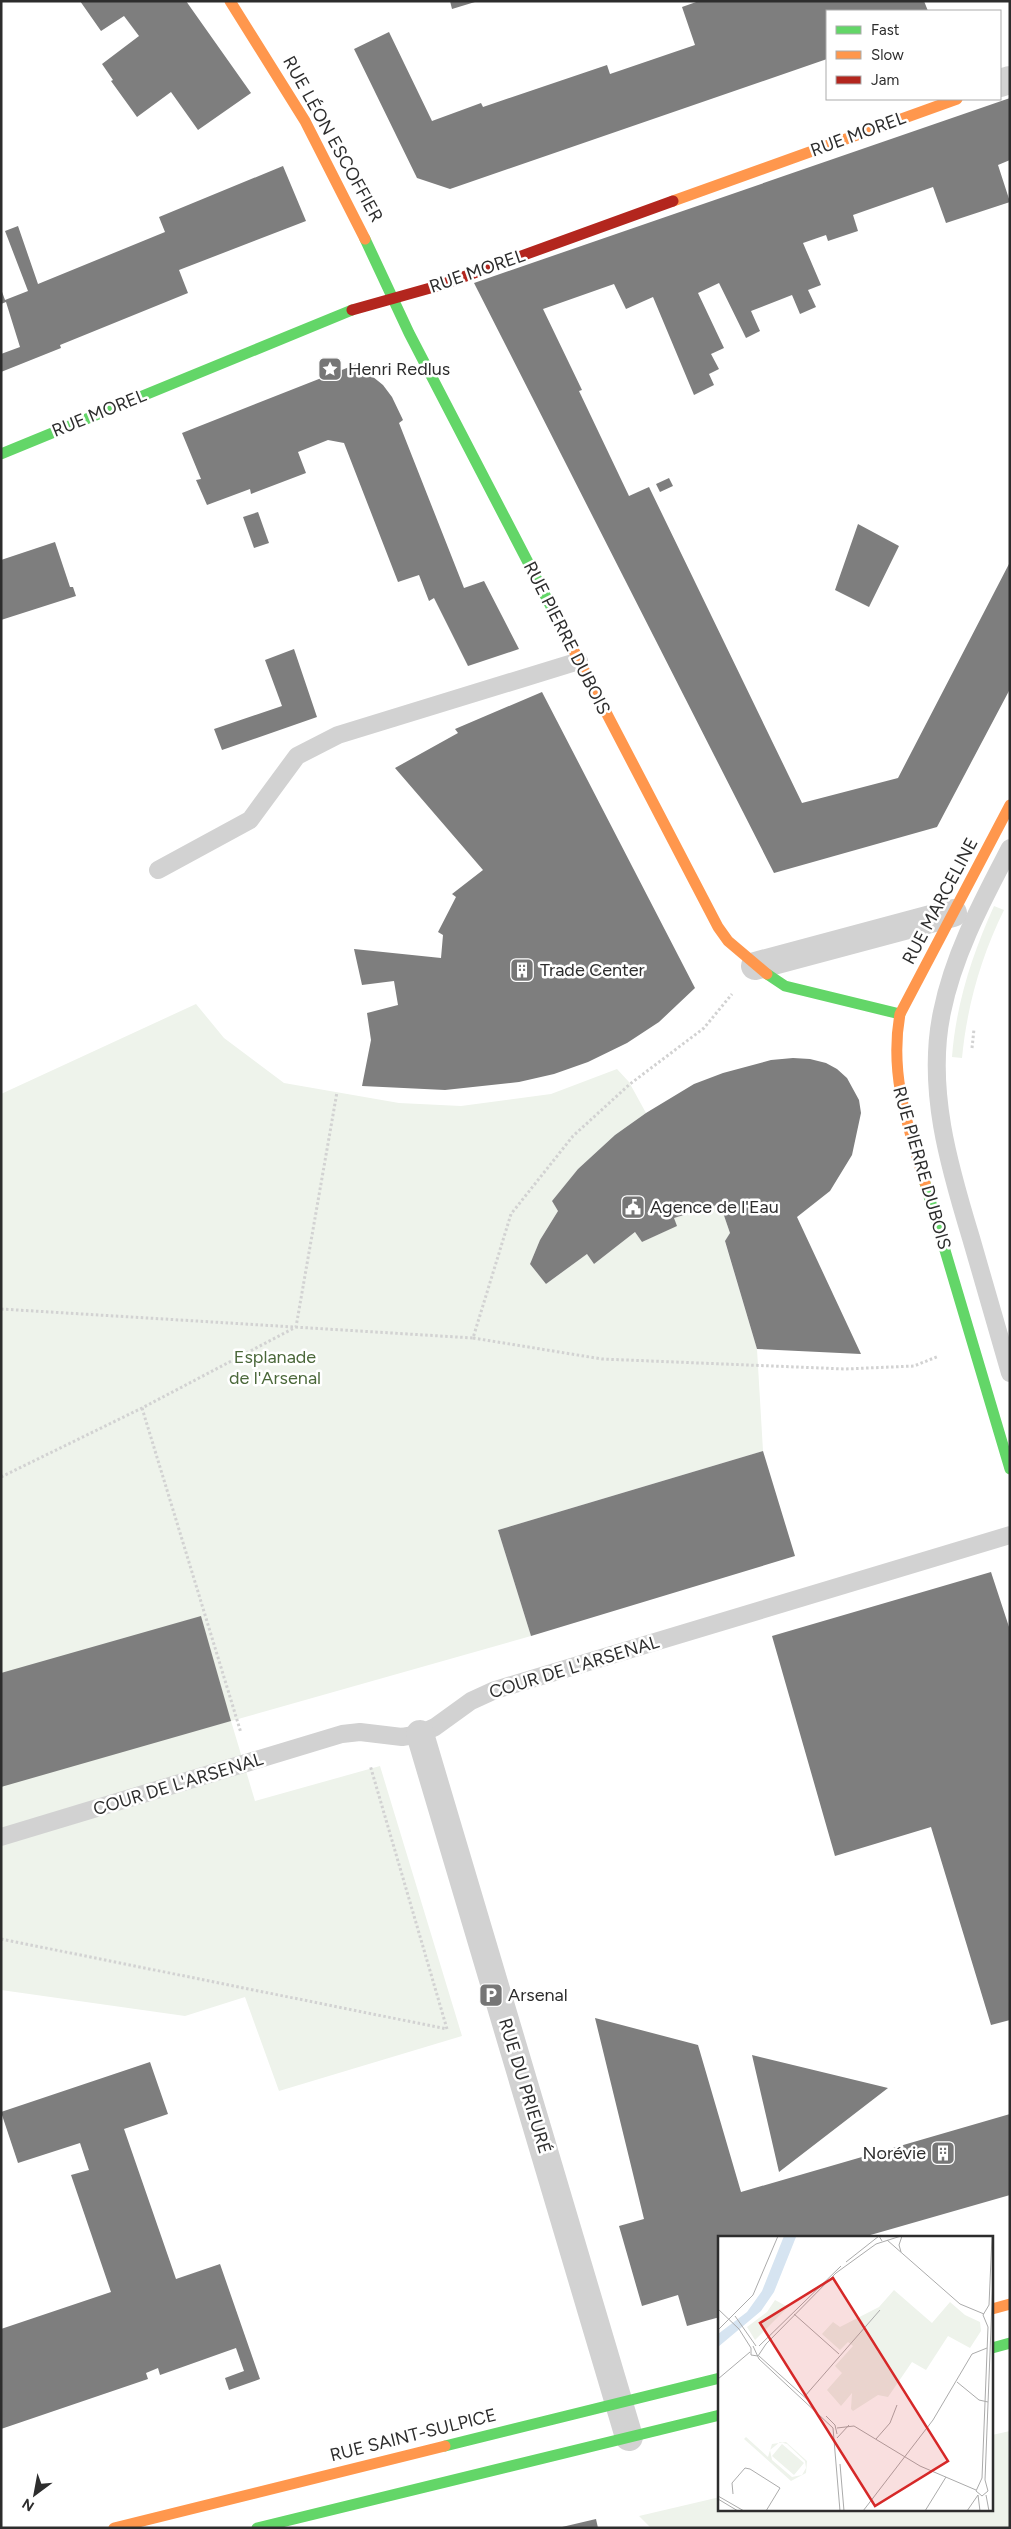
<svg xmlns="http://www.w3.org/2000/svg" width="1011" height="2529" font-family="Figtree,sans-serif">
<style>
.green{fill:#eef3eb}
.building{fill:#7e7e7e}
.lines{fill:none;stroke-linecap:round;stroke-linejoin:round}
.path{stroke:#d2d2d2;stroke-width:3;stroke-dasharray:2.5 2.5;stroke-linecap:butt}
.lane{stroke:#d2d2d2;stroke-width:18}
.street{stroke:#d2d2d2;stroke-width:28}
.fast{stroke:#63d668;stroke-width:11}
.slow{stroke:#ff974d;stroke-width:11}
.jam{stroke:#b3261e;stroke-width:11}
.labels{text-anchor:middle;stroke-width:5;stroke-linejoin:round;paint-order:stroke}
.street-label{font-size:18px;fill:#2d2d2d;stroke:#fff}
.poi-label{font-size:18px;fill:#2d2d2d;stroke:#fff;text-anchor:start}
.park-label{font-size:18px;fill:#4b683a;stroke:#fff}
.inset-road{fill:none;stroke:#ababab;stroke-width:1}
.view{fill:#d62828;fill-opacity:0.15;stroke:#d62828;stroke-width:2.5}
.inset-edge{fill:none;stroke:#2d2d2d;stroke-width:2.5}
</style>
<rect width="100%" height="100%" fill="#fff"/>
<path class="green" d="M994,906l10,4c-23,47 -37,96 -42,148l-10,-1c4,-53 20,-102 42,-151z
M196,1004l28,34 60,45 115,20 62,3 90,-12 66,-25 12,13 17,31 -31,22 -37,34 -26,32 6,10 -18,29 -10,24 16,20 41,-30 7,10 41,-32 7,10 34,-16 -2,-8 46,-14 10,29 -5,9 32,107 6,102 -265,79 33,106 -300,85 24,80 125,-35 82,270 -183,55 -34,-94 -60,19 -184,-26v-896z
M1010,2431v97h-359l-12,-12 81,-19v13h272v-75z"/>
<path class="building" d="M80,1h106l65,92 -53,37 -27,-38 -34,25 -26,-36 2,-1 -11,-16 37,-28 -15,-20 -23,15z
M450,1h25v1l-23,7z
M699,1h225l4,10h-101v48l-377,130 -33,-11 -63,-129 35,-17 43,89 49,-18 2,4 124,-42 3,9 85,-29 -13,-38z
M1010,98v62l-12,5 12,37 -64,21 -13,-36 -80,28 5,16 -30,10 -2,-6 -23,8 18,42 -13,5 8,17 -16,7 -8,-19 -41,16 9,20 -14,7 -27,-55 -21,10 26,55 -13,6 8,15 -10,5 5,11 -20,10 -41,-98 -27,12 -12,-25 -71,25 39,81 -3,1 50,105 20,-9 153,316 96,-25 112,-216v127l-73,138 -163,46 -300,-590z
M283,166l23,55 -127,49 9,23 -128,52 1,3 -60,24v-18l19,-7 -14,-45 -5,2v-15l4,11 23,-9 -23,-60 13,-5 20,58 127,-52 -6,-15z
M357,364l26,21 9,12 11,23 -4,3 65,165 20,-7 35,68 -51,17 -34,-68 -5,3 -10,-26 -21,7 -54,-139 -16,-3 -30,12 8,21 -55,21 -1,-5 -43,16 -11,-25 5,-1 -19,-46z
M669,478l4,8 -13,6 -4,-8z
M258,512l11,31 -15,5 -11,-31z
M858,524l41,22 -30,61 -34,-17z
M55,542l15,45h3l3,9 -75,24v-60z
M294,649l23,68 -95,33 -8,-21 68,-23 -17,-46z
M542,692l153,296 -36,34 -32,21 -39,19 -34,12 -35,8 -74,8 -83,-4 9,-46 -4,-27 31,-8 -4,-24 -32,4 -8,-36 87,9 2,-23 -5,-3 18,-35 -4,-3 31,-24 -88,-102 63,-35 -3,-4z
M793,1058l17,1 16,4 11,6 10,9 12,22 2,13 -9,42 -22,36 -33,26 64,137 -104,-5 -32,-108 5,-8 -10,-29 -46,14 3,8 -35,16 -7,-10 -41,32 -7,-10 -41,30 -16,-20 10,-24 18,-29 -6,-10 26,-32 37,-34 31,-22 48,-29 29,-11 48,-13z
M763,1451l32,105 -264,80 -33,-106z
M991,1572l19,58v390l-19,5 -60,-198 -96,29 -63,-220z
M201,1616l30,105 -230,66v-114z
M595,2018l103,27 43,147 269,-78v81l-150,43h-140v79l-33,9 -9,-31 -36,11 -23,-80 25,-7z
M752,2055l136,33 -109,84z
M150,2062l18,52 -44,15 52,150 44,-15 40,115 -31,11 -4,-12 19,-7 -8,-23 -76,27 -2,-7 -12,5 2,6 -147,50v-100l110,-37 -40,-117 18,-5 -9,-27 -62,20 -17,-51z
M596,2519l2,9h-36v-1z"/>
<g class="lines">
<path class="path" d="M972,1048l2,-19
M1,1309l472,29 38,-124 62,-78 57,-52 74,-56 28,-34
M473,1338l129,21 243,10 69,-3 25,-10
M142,1408l99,325
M1,1477l141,-69 154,-81 41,-235
M1,1939l446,90 -77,-264"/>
<path class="lane" d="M1010,848c-27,52 -56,105 -68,164 -16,76 7,154 29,226 13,45 26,90 39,135
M158,870l92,-50 47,-64 41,-21 241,-74
M1,1837l341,-103 18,-2 42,5 18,-3 15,-7 36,-26 24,-11 515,-155"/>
<path class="street" d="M1000,83l10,-3
M755,966l198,-53
M420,1734l209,703"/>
<path class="fast" d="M365,239l44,94 164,316
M1,454l351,-144
M767,974l18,12 115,28
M925,1183l85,286
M992,2348l18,-5
M445,2446l275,-68
M257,2528l463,-113"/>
<path class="slow" d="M230,1l75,120 60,118
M673,201l284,-102
M573,649l145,278 10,14 39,33
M925,1183c-17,-56 -36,-109 -25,-169l110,-209
M992,2309l18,-5
M114,2528l331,-82"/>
<path class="jam" d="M352,310l89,-25 232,-84"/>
</g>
<defs>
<g id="sight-square" transform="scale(1.25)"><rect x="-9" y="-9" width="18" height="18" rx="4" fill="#767676" stroke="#fff"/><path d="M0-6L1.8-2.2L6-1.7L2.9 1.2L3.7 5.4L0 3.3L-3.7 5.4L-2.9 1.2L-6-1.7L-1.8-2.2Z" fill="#fff"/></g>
<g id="building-square" transform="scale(1.25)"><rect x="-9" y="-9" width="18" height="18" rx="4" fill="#767676" stroke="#fff"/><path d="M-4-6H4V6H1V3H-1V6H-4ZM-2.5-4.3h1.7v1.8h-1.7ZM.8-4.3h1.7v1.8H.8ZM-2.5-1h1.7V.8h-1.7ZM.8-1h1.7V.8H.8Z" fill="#fff"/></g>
<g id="civic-square" transform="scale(1.25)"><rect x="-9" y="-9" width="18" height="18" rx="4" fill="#767676" stroke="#fff"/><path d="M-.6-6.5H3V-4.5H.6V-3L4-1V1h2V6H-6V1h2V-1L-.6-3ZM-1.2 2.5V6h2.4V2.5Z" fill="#fff"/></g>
<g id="parking-square" transform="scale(1.25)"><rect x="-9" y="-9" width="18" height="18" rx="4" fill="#767676" stroke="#fff"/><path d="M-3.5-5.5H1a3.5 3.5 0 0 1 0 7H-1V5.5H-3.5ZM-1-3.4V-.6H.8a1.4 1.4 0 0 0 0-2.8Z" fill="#fff"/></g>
</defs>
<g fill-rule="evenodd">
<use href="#sight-square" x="330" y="369"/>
<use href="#building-square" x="522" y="970"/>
<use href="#civic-square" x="633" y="1207"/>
<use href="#parking-square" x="491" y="1995"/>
<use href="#building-square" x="943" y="2153"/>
</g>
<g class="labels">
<g class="street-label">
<text transform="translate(858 134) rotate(-20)" y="6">RUE MOREL</text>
<text transform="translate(333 139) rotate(61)" y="6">RUE LÉON ESCOFFIER</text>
<text transform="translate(477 271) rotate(-19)" y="6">RUE MOREL</text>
<text transform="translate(99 413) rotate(-22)" y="6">RUE MOREL</text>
<text transform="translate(567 638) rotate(63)" y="6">RUE PIERRE DUBOIS</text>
<text transform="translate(940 901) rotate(-62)" y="6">RUE MARCELINE</text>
<text transform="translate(922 1168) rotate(74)" y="6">RUE PIERRE DUBOIS</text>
<text transform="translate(574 1667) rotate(-17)" y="6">COUR DE L'ARSENAL</text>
<text transform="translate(178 1784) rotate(-17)" y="6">COUR DE L'ARSENAL</text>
<text transform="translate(525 2086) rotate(73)" y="6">RUE DU PRIEURÉ</text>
<text transform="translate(413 2435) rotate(-14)" y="6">RUE SAINT-SULPICE</text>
</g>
<g class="poi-label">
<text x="348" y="375">Henri Redlus</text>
<text x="540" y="976">Trade Center</text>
<text x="650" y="1213">Agence de l'Eau</text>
<text x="508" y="2001">Arsenal</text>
<text x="926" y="2159" text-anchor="end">Norévie</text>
</g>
<g class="park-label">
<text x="275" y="1363">Esplanade<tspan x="275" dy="21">de l'Arsenal</tspan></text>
</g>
</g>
<g transform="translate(718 2236)">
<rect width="275" height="275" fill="#fff"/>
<path d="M176,54l38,33 18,-21 15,13 15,7 1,9 -11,17 -22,-12 -22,34 -14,-8 -24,35 -10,-2 -25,16 -2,-2 1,-16 -11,13 -14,-16 15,-17 -7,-7 18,-20 -5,-4 -8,8 -18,-16 11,-12 7,5 39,-20zM57,64l13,7 -33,33 -8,-13 20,-15zM28,201l22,20 4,-13 14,-2 21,19 -1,12 -15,8 -47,-42zM62,206l7,2 18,17 1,7 -4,7 -10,2 -20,-17 -2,-10zM64,208l22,19 -10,12 -22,-19z" fill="#eef3eb" fill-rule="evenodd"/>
<path d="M66,0l12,1 -22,55 -13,19 -43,36v-13l29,-22 15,-21z" fill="#d6e4f1"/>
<path class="inset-road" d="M274,0l-3,69 -6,10 5,12 -6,151 -6,13 6,5 6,-5 -3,-11 8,-204M169,4l73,64 24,10M183,16l-2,-7 3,-9M128,26l33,-26 3,5M0,73l21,20 12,19v7l7,1 8,-12 70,-71 40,-29 25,-8M76,78l45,40M17,80l21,30M0,94l35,-35 25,-59M35,110l6,13 74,69 7,83M41,110l82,-80M41,120l50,45M0,143l32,-27M239,146l22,18 9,2M87,160l75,-86M108,180l9,9 2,9M119,192l17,-2 66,40 56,24M119,202l12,-13M158,203l14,-16 7,-18M122,228l4,47M15,258l-1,-11 13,-15 5,1 30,19 -14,23M260,259l2,16M268,259l3,16M0,260l26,15M0,263l20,12M145,275l70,-91 39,-66 15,-6M207,275l21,-34M249,275l11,-16"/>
<path class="view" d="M115,42l115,183 -73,45 -115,-183z"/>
<rect width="275" height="275" class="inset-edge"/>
</g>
<rect width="1011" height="2529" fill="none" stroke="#2d2d2d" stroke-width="5"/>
<rect x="826" y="10" width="175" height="90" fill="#ffffff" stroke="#ababab"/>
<rect x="836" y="26" width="25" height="8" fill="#63d668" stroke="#ababab"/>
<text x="871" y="35" font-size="15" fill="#2d2d2d">Fast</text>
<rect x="836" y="51" width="25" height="8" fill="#ff974d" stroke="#ababab"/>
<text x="871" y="60" font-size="15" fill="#2d2d2d">Slow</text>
<rect x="836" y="76" width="25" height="8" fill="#b3261e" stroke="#ababab"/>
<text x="871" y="85" font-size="15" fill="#2d2d2d">Jam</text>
<g transform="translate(35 2494) rotate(212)" stroke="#ffffff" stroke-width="4" paint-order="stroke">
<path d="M0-4L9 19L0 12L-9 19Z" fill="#2d2d2d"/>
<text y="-8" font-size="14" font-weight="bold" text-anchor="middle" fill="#2d2d2d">N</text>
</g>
</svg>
